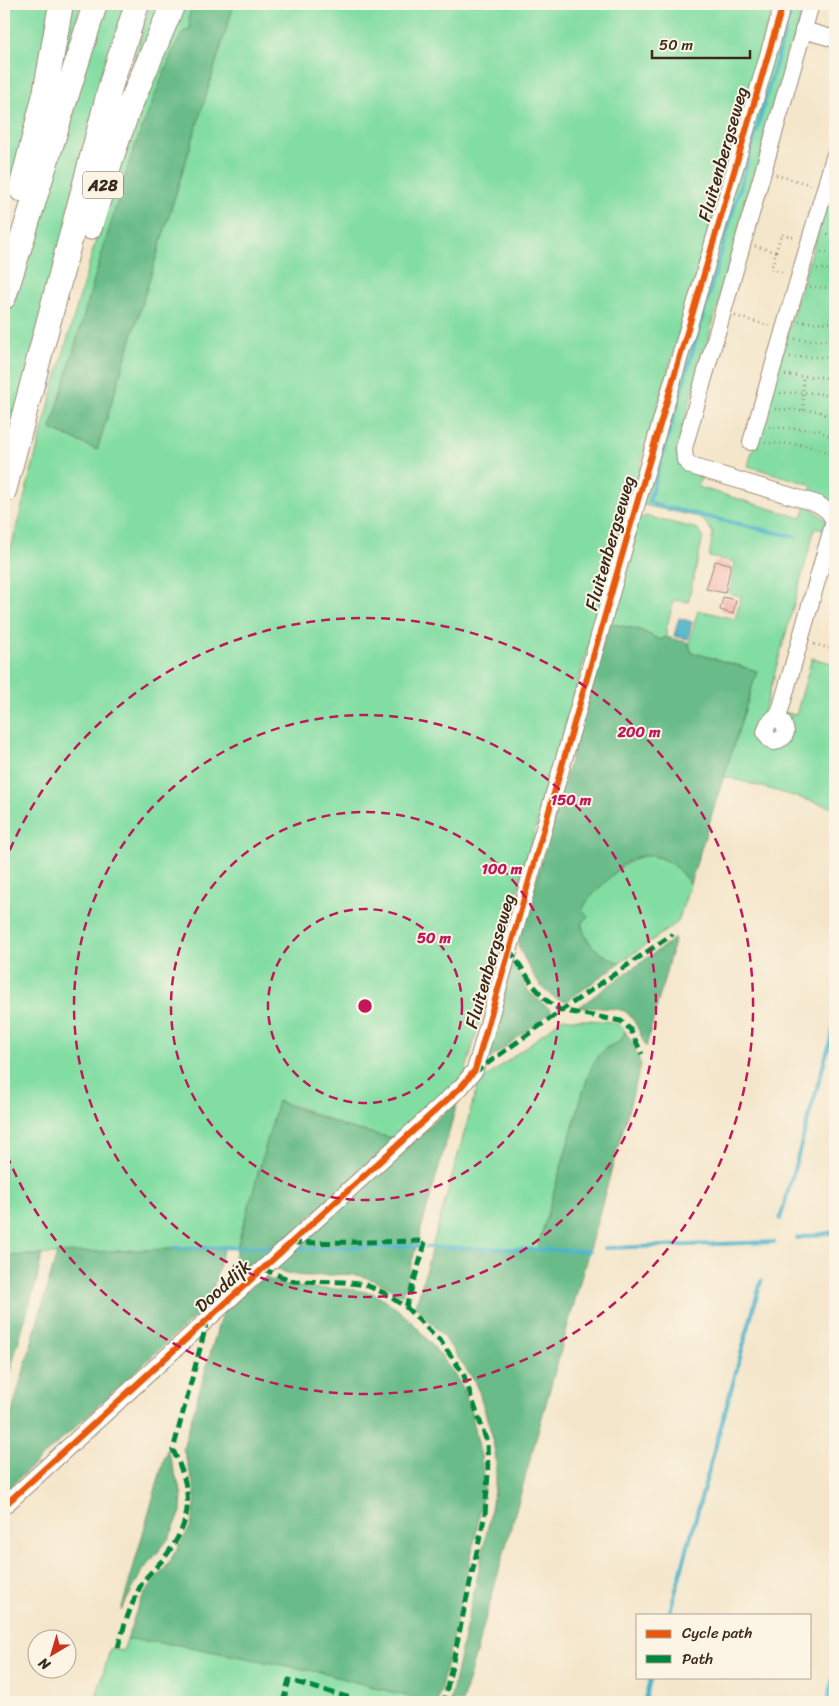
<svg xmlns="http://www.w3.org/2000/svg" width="839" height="1706" font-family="Sriracha,sans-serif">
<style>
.green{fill:#82dda3;stroke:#5e8460}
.forest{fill:#69bc89;stroke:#527354}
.water{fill:#4ab2c9;stroke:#426e74}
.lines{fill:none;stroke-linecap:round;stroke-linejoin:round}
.stream{stroke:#4ab2c9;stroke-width:4}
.building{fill:#f3b0ae}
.minor-casing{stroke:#988874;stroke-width:18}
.highway-casing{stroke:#988874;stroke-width:26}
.path{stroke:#988874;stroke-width:2.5;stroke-dasharray:1 4;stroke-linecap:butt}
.minor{stroke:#fff;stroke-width:16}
.highway{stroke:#fff;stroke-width:24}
.quiet{stroke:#00873e;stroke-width:5;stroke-dasharray:10 5;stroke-linecap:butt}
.cycleway-casing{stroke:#fcf5e5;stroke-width:9}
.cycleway{stroke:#e8590c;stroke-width:6}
.ring{fill:none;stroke:#c2185b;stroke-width:2.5;stroke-dasharray:9 6}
.labels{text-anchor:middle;stroke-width:4;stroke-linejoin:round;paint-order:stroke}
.shield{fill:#fcf5e5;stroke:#75675a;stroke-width:1}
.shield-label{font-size:16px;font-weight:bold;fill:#3b2a1e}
.street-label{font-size:18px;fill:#3b2a1e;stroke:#fcf5e5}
.centre{fill:#c2185b;stroke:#fcf5e5;stroke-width:2.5}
.ring-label{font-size:15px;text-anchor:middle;font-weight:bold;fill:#c2185b;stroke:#fcf5e5;stroke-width:4;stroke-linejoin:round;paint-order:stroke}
</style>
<rect width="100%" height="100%" fill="#fcf5e5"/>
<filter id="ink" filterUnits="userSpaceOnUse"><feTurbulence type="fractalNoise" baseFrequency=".02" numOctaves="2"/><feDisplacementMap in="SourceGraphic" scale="10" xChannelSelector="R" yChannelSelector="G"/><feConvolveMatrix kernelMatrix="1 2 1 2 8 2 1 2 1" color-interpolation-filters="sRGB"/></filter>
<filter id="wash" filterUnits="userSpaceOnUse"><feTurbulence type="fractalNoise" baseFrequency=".0096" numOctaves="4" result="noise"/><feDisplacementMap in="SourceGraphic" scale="20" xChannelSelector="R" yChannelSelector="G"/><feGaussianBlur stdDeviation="1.12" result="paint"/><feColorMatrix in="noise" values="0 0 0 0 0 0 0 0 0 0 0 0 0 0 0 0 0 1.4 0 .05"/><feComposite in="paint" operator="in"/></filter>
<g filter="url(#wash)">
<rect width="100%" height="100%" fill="#f4e6cb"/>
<path class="green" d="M4,4h48l-32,155 -16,59z
M67,4h14l-18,58z
M104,4h23l-123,459v-134z
M150,4h18l-47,99z
M183,4h10l-4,12 1,13 -57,122 -33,109 -49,169 46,21 137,-446h540l-310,1072 -68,63 -50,-12 -53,-22 -49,116 -7,26h-14l-219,9v-682l50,-188 44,-153 30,-93z
M786,4h19l-129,447 3,10 22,15 -3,11 104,31 4,-12 7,3 13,11v11l-11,-3 -56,202 18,18 7,-36 12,3 16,-57 23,6v144l-111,-32 33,-105 -66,-19 -2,-9 9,-33 37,9 6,-23 -12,-2 6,-32 -26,-5 4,-24 -7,-10 -7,-6 -56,-12z
M835,173v333h-4l-22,-10 3,-11 -64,-19z
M645,516l53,13 5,8 -15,65 -14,-2 -8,29v8l-6,3 -20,-10 -31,-7 29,-103z
M645,855c21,2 33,12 45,29l-12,38 -58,41c-17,-7 -36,-19 -38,-39l6,-7 -6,-6c5,-12 12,-17 20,-26 15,-14 22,-23 43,-30z
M563,1018c14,3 47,1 57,7 1,1 5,6 5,6 -4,16 -14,11 -22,20 -9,9 -12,20 -17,31l-49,168 -105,-3 46,-163z
M127,1639l52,6 140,27 109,30h-333l15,-53 13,2z"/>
<path class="forest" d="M193,4h41l-137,446 -46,-21 49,-169 33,-109 38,-96 12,-23 7,-3 -1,-13z
M609,623l31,7 20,10 6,-3 23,6 2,9 66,19 -67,213c-18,-25 -41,-39 -69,-18 -6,5 -11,12 -17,17 -9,10 -16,15 -22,27l6,6 -6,8c2,20 21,32 38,39l-53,38c-26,-1 -39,-37 -49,-56z
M675,938l-29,109c-5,-11 -10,-27 -20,-35 -7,-5 -36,-4 -47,-5z
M513,962l15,29 24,20 -62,48 -6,2z
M625,1031l9,15 7,19 -179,637h-12l38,-175 8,-48v-20l-4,-24 -15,-50 -33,-48 -28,-31 16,-59 105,3 49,-168c4,-11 8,-23 17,-31 9,-9 18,-4 22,-20z
M458,1100l-56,196c-14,-8 -30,-19 -47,-21 -28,-3 -56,8 -81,-8z
M278,1101l68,26 50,12 -165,150 -6,3z
M224,1247l-15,57 -205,188v-52l53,-187z
M42,1255l-5,24 -33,112v-135z
M262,1277l24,8 20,3 43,1 24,4 23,15 17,15 29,34 20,29 9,25 10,45 3,30 -7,43 -39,173h-10l-109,-30 -140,-27 -52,-6 10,-30 9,-18 20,-24 25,-41 4,-19v-16l-12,-43 39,-135z
M167,1449l15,46 -1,17 -12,26 -28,35 -20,38z"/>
<path class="water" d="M679,618l13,4 -4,17 -14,-3z"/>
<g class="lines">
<path class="stream" d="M793,4l-144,497 6,4 141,32
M780,1219l55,-195
M797,1238l38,-6
M427,1247l162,4
M174,1248l105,-1
M605,1248l169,-6
M292,1249l130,-3
M669,1615l92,-334
M644,1702l7,-25
M827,1702l8,-32"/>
</g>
<g id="blocks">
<path class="building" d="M715,561l16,3 -6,29 -19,-4z
M723,597l13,3 -3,14 -13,-4z"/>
</g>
</g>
<g filter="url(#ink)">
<use href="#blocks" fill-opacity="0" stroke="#988874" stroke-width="1"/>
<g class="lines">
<g class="minor-casing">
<path id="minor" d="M803,30l32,9
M751,442l84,-288
M775,717l8,5 3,10 -2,5 -9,5 -6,-3 -4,-7 3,-8z
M778,718l56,-197 -5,-9 -11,-8 -127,-38 -6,-6 -1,-12 127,-444
M4,1506l457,-419 14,-17 160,-560 148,-506"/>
</g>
<g class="highway-casing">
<path id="highway" d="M21,189l24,-95 16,-90
M90,227l23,-74 15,-43 45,-106
M4,297l91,-293
M4,491l108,-410 25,-77"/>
</g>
<path class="path" d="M776,175l36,10
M827,234l8,1
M755,246l21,6 -5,17 15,4
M776,252l5,-18 15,4
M821,252h14
M817,269l18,1
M810,287l25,1
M735,316l35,10
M799,322l36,1
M795,339l40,2
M790,357h37l8,2
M785,375l50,3
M780,393c19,0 39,-3 55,6
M775,409l43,2 17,9
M803,410v-34
M769,427l49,3 17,9
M765,443c27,1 47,-1 70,15
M828,453l7,-12
M814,644l18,5"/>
<use href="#minor" class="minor"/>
<use href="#highway" class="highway"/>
<path class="quiet" d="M509,949l24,36 13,15 14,10 61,11 9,8 12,25
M474,1073l88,-63 111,-76
M291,1243l134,-2 -2,10 -17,56
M263,1269l30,12 50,1 23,3 18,8 22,14 35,35 22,31 24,69 1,32 -3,40 -41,188
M118,1648c6,-23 13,-44 24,-65 6,-9 16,-17 23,-26 29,-38 28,-65 8,-107l34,-128
M283,1702l6,-22 75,22"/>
<g class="cycleway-casing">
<path id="cycleway" d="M4,1506l457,-419 14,-17 160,-560 148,-506"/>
</g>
<use href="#cycleway" class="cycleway"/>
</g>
</g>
<g class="ring">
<circle cx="365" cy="1006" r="97"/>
<circle cx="365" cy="1006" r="194"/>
<circle cx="365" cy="1006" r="291"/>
<path d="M4 864A388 388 0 1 1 4 1148"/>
</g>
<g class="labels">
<rect class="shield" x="83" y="171.5" width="40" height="27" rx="4"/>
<g class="shield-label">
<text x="103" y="191">A28</text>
</g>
<g class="street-label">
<text transform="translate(723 154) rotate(-74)" y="6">Fluitenbergseweg</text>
<text transform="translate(610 543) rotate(-74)" y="6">Fluitenbergseweg</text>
<text transform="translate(490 961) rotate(-74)" y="6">Fluitenbergseweg</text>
<text transform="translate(223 1286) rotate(-42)" y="6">Dooddijk</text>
</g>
</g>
<circle cx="365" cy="1006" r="8" class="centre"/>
<g class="ring-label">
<text x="639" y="737">200 m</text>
<text x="571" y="805">150 m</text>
<text x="502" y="874">100 m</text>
<text x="434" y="943">50 m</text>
</g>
<rect width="839" height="1706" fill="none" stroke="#fcf5e5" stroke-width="20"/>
<rect x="636" y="1614" width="175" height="65" fill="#fcf5e5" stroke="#afa495"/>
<rect x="646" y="1630" width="25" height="8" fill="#e8590c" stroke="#afa495"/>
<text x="682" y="1638" font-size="15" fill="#3b2a1e">Cycle path</text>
<rect x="646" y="1655" width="25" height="8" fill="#00873e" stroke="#afa495"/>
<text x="682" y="1664" font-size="15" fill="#3b2a1e">Path</text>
<g transform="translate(52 1654) rotate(218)"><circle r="24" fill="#fcf5e5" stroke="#afa495"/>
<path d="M0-4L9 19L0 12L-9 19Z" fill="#c8321e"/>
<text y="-8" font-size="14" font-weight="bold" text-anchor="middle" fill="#3b2a1e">N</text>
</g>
<path d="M652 50v8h98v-8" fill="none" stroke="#3b2a1e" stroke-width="2.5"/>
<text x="659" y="50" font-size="15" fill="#3b2a1e" stroke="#fcf5e5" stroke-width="4" paint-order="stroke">50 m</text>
</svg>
